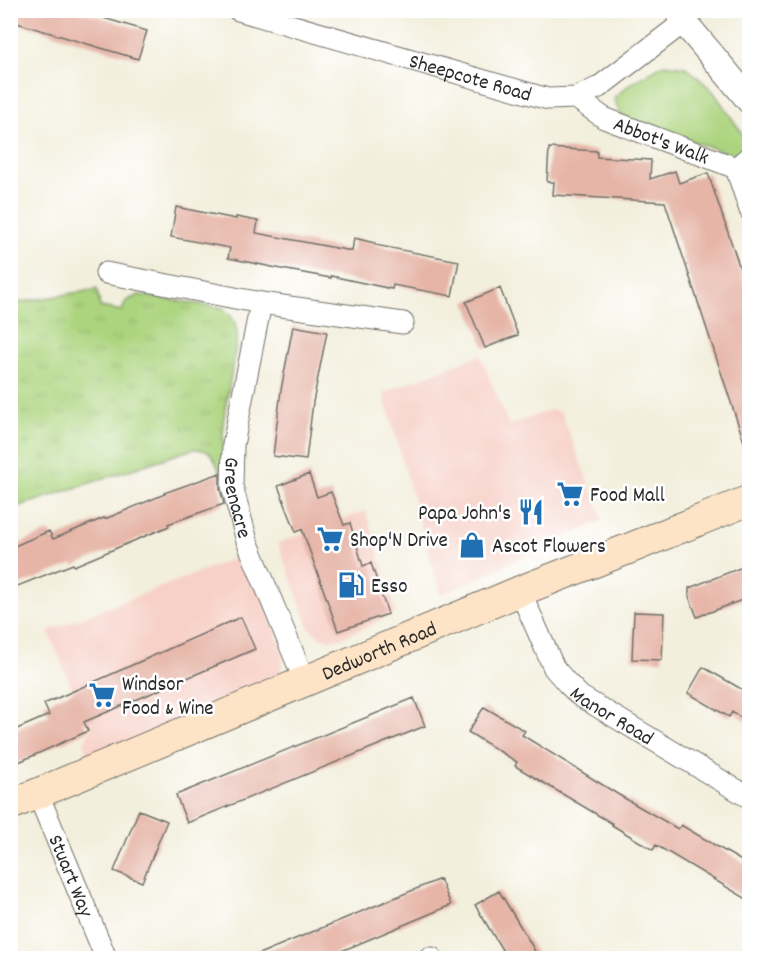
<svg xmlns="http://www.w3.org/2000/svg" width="760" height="969" font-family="Dekko,sans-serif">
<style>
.built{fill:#f7d1c8}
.grass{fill:#acd47e;stroke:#6c8054;stroke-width:1.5}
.park{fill:url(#park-tufts);stroke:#6c8054;stroke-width:1.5}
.building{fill:#e6b5a7}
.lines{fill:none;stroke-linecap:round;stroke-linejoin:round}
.minor-casing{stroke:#717069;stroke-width:23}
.tertiary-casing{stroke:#717069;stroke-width:28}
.secondary-casing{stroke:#717069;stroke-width:32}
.minor{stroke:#fff;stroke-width:21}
.tertiary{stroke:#fff;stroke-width:26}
.secondary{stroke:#fee4c6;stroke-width:30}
.labels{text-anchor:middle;stroke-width:5;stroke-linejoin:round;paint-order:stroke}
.street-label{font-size:21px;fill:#2b2b2b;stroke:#fff}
.poi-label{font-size:21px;fill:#2b2b2b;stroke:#fff;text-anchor:start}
</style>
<defs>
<pattern id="park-tufts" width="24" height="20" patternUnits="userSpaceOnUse" patternTransform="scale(1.5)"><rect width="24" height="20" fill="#acd47e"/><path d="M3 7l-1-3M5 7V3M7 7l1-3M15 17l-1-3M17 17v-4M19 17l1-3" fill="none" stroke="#94b66d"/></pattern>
</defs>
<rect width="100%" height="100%" fill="#fff"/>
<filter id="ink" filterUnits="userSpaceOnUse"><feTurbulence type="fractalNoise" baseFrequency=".0167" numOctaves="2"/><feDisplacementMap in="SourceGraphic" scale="12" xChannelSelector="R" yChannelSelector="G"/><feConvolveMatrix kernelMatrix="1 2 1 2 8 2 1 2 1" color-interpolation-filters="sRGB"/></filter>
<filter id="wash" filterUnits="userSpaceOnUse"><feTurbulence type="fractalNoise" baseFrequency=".008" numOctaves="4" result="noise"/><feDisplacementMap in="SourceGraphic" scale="24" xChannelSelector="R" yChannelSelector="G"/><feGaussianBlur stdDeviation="1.35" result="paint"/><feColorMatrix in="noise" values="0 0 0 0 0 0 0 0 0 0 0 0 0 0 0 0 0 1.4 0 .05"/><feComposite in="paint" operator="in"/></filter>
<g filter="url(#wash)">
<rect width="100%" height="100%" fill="#f3efdd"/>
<path class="built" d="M480,355l29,70 42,-15 10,2 42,108 -162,75 -58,-202z
M366,511l30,102 -54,25 -11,2 -7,-1 -7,-4 -8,-7 -31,-85z
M237,557l16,10 31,88 -5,20 -192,85 -3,-18 6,-12 -42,-99z"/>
<path class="grass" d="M664,64l22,3 27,24 27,39 9,19 -11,7 -96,-30 -22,-12 -6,-16 16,-14z"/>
<path class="park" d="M97,289l3,18 22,4 4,-10 13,-6 84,13c11,10 14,15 14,30l-14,85 1,49h-4c-8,-16 -7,-23 -27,-23l-182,60v-205z"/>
<g id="blocks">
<path class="building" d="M10,10h67l70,21 -9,28 -128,-38z
M549,148l48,3v6l54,3 -1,19 25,-8 4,12 29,-10 42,125v146l-5,1 -80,-243 -112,-7 1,-13h-7z
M176,207l60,12v-2l22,4 -2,12 96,18 2,-13 21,5v2l84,16 -7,35 -59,-11 -1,4 -61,-13v2l-44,-8 -59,-12 2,-10 -59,-11z
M500,288l18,47 -33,13 -19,-46z
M293,326l34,6 -14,70 -7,58 -33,-4 8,-66z
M220,473v16l4,15 -56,20 1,2 -95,40 -1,-2 -63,25v-41l39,-17 4,8 51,-21 1,1 60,-25 -1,-1z
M309,474l8,23 14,-5 13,33 6,-2 13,43 8,-3 17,51 -50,17 -36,-102 -6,3 -18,-46z
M750,564v33l-53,20 -8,-21v-8z
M634,612l30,1 -2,47 -30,-1z
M241,617l14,32 -171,73 4,9 -78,35v-34l39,-17 -5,-11z
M703,667l47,27v29l-18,-11 -3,5 -41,-24z
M414,698l11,28 -238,97 -11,-28z
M484,707l41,24 -3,4 97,60 59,34 3,-4 69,41v35l-94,-56 -3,5 -41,-25 1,-1 -98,-58 2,-4 -49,-30z
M139,810l28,11 -25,61 -28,-11z
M440,879l11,26 -126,53h-76z
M499,891l29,48 11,19h-32l-32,-53z"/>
</g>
</g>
<g filter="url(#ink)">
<use href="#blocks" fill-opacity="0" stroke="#717069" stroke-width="1.5"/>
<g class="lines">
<g class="minor-casing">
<g id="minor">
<path id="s1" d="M238,10l310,89 28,-1 23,-11 85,-65"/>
<path id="s2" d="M576,98l28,20 132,50 14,-12"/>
<path d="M736,168l14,42"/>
<path d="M106,273l155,30 142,20"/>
<path id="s3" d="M261,303l-28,142 -1,41 15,55 58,141"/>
<path id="s4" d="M520,591l34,77 13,15 13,13 170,102"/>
<path id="s5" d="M38,794l68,164"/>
<path d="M429,958h3"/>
</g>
</g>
<g class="tertiary-casing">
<path id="tertiary" d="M677,10l7,12 66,79"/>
</g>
<g class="secondary-casing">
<g id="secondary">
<path id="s6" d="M10,805l510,-214 108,-42 122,-49"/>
</g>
</g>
<use href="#minor" class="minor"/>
<use href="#tertiary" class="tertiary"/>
<use href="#secondary" class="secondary"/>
</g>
</g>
<defs>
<g id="supermarket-bare" transform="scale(2.07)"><path d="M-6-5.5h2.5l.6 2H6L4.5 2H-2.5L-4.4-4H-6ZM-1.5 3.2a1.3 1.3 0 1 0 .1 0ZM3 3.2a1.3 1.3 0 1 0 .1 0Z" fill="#1f6fb2" stroke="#fff" stroke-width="2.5" paint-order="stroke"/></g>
<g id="restaurant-bare" transform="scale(2.07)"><path d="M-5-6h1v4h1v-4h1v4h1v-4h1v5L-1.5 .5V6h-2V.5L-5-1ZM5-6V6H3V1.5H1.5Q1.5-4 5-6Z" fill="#1f6fb2" stroke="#fff" stroke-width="2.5" paint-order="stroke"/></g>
<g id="shop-bare" transform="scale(2.07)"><path d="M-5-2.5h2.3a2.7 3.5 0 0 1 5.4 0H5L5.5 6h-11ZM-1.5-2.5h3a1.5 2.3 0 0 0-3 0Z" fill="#1f6fb2" stroke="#fff" stroke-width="2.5" paint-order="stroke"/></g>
<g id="fuel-bare" transform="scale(2.07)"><path d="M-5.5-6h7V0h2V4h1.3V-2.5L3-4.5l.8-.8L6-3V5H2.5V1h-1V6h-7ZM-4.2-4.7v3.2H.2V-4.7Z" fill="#1f6fb2" stroke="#fff" stroke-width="2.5" paint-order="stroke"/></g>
</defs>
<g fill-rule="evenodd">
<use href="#supermarket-bare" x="570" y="494"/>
<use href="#restaurant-bare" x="531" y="512"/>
<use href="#supermarket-bare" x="330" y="539"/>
<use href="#shop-bare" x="472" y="545"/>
<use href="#fuel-bare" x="351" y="585"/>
<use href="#supermarket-bare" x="102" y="695"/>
</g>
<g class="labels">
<g class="street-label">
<text dy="7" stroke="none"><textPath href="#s1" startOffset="242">Sheepcote Road</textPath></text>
<text dy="7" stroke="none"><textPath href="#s2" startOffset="96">Abbot's Walk</textPath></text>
<text dy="7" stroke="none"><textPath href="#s3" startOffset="198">Greenacre</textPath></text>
<text dy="7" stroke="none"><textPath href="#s6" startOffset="400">Dedworth Road</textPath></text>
<text dy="7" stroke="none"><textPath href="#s4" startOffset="160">Manor Road</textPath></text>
<text dy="7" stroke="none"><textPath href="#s5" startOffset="88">Stuart Way</textPath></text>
</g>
<g class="poi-label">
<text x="590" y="501">Food Mall</text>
<text x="511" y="519" text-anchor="end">Papa John's</text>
<text x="350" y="546">Shop'N Drive</text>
<text x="492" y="552">Ascot Flowers</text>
<text x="371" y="592">Esso</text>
<text x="122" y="690">Windsor<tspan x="122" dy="24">Food &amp; Wine</tspan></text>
</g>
</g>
<rect width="760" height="969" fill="none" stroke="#fff" stroke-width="36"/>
</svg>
